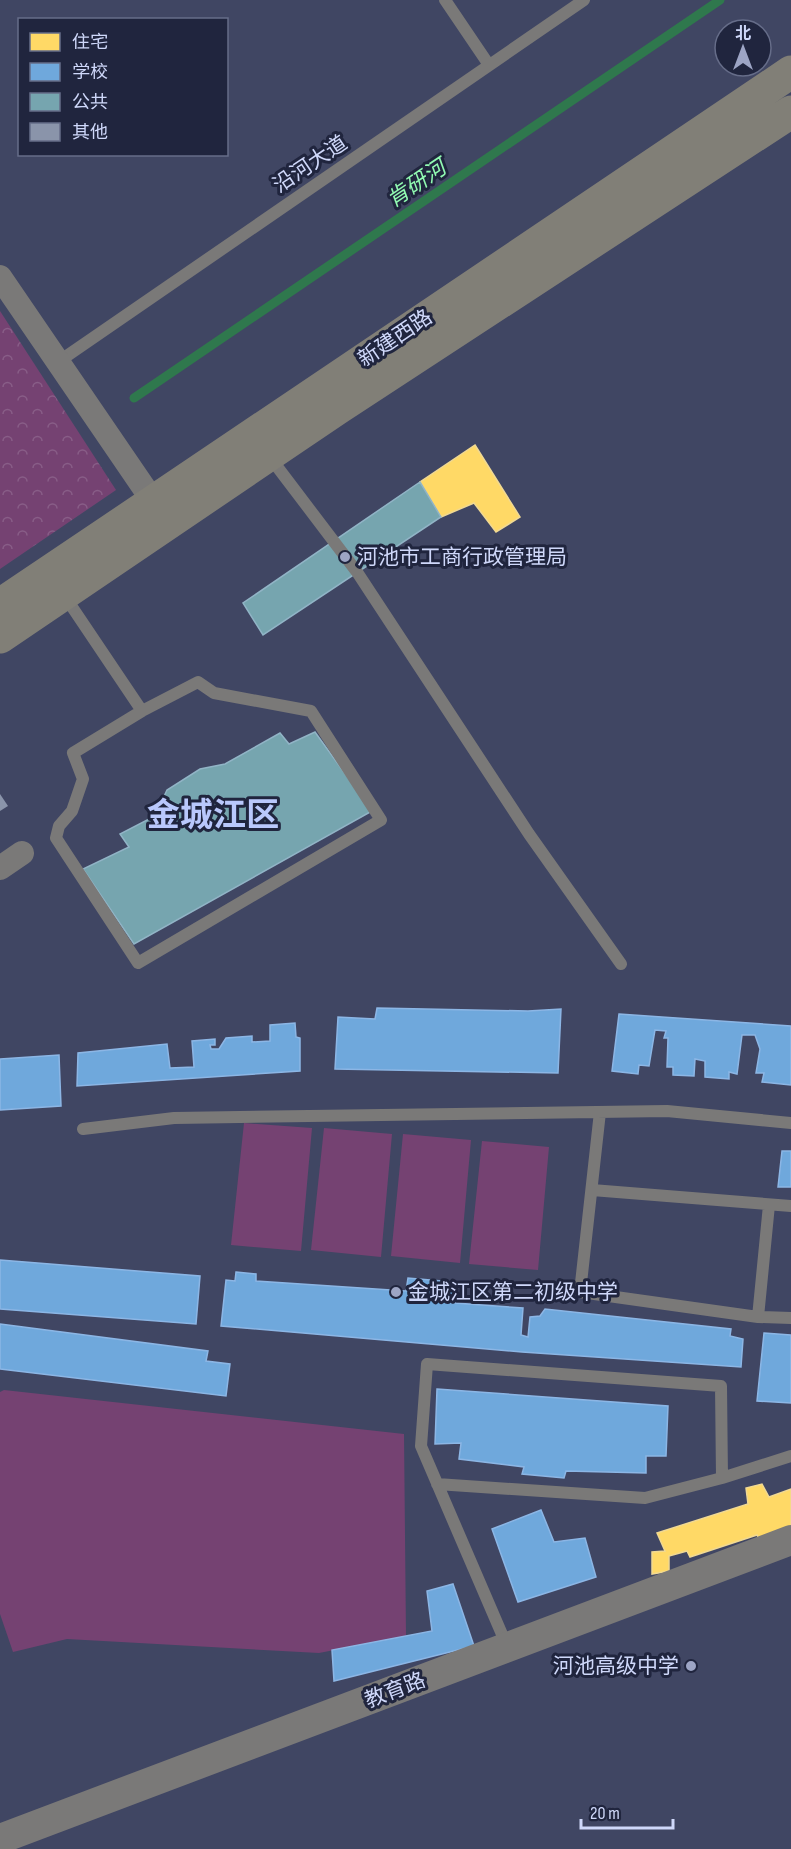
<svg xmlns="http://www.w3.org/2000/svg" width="791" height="1849" font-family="'Sofia Sans Condensed','Noto Sans SC',sans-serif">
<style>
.park{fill:url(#park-crowns)}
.pitch{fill:#754272}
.homes{fill:#ffd966;stroke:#f1d992;stroke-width:1.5}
.schools{fill:#6fa8dc;stroke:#8cb6e5;stroke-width:1.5}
.public{fill:#76a5af;stroke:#91b4c6;stroke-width:1.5}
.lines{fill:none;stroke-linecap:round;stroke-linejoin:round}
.stream{stroke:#2f784d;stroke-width:9}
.building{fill:#8a94aa}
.service{stroke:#7a7978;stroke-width:12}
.minor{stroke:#7a7978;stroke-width:24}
.tertiary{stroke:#7a7978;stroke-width:30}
.primary{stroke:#817f77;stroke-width:33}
.poi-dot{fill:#9da5c5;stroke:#20253e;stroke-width:2}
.labels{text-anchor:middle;stroke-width:6;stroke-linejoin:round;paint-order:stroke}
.street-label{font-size:21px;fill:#cfd8fa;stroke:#20253e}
.poi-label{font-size:21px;fill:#cfd8fa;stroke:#20253e;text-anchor:start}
.water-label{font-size:22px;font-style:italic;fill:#91fab2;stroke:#20253e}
.town-label{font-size:33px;font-weight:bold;fill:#b9c8fc;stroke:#20253e}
</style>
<defs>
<pattern id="park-crowns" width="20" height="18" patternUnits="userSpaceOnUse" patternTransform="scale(1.5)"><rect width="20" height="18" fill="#754272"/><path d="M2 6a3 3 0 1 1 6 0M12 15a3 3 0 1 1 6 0" fill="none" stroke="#885d87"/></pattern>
</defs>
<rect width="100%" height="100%" fill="#404663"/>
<path class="park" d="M0,311l116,179 -116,79z"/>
<path class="pitch" d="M244,1123l68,5 -11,123 -70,-6z
M324,1128l68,6 -11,123 -70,-7z
M403,1134l68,6 -11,123 -69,-7z
M482,1141l67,6 -11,123 -69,-6z
M4,1390l400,44 2,202 -87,17 -252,-14 -54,13 -13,-38v-222z"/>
<path class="homes" d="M475,445l45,72 -24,15 -22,-29 -33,14 -21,-35z
M762,1484l7,13 22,-8v41l-31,11 -3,-6 -67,22 -3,-6 -18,5v15l-17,3v-22l13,-1 -8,-18 91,-29 -2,-16z"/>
<path class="schools" d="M377,1008l151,3 33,-2 -3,64 -223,-4 3,-52 37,2z
M619,1014l172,12v59l-29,-3 2,-9h-8l4,-24 -5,-14h-13l-5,39 -8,-2v7l-24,-2v-16l-10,-2 -1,17 -21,-1v-8h-6l1,-29h-4l2,-7 -11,-1 -6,36 -10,-1 -1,9 -26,-3z
M295,1023l1,14 4,1v33l-223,15 1,-33 89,-9 3,24 24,-1 -2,-26 23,-2v6h-5l1,4h8l7,-11 26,-2v6l18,-1v-16z
M59,1055l2,51 -61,4v-51z
M782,1151h9v36h-13z
M0,1260l200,16 -4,48 -196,-15z
M236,1272l20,2v7l150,10 2,-13 45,4 2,21 68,5 -2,27 7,2 2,-20 10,-1 5,-7 186,20 -1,7 13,3 -2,28 -219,-15 -301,-26 5,-46 9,1z
M0,1324l208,27 -2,10 24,3 -4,32 -226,-27z
M764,1333l27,2v68l-34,-2z
M437,1389l231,17 -2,50h-20v17l-80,-2 -2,7 -42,-4 2,-7 -65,-8 2,-16 -26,1z
M541,1510l13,32 31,-4 11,39 -78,25 -26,-73z
M453,1584l21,62 -140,35 -2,-31 100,-19 -5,-40z"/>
<path class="public" d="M420,482l21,35 -178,118 -20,-32z
M315,732l57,79 -238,133 -51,-75 46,-22 -9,-13 35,-18 12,-26 33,-21 25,-5 55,-31 9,11z"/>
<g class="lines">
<path class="stream" d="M134,398l586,-398"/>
</g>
<path class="building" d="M0,794l8,12 -8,5z"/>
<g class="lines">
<path class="service" d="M445,0l44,65
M58,362l526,-362
M269,456l88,116 172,262 92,130
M64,595l78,116 -69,42 10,26 -11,32 -13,15 -3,12 82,125 243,-143 -70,-109 -97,-18 -16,-11 -56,29
M600,1112l-20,180 178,25
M83,1129l91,-11 493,-7 124,12
M592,1190l199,16
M769,1205l-11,112 33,1
M437,1484l208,14 77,-20 69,-22
M507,1646l-86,-200 6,-82 294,22 1,92"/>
<path class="minor" d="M0,277l153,224
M0,868l22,-15"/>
<path class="tertiary" d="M0,1839l791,-299"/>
<path class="primary" d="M0,605l791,-533
M0,637l338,-229 453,-296"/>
</g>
<g class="poi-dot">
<circle cx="345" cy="557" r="6"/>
<circle cx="396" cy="1292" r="6"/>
<circle cx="691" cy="1666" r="6"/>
</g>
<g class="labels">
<g class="street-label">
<text transform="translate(310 164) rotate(-34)" y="7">沿河大道</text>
<text transform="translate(395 338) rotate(-34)" y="7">新建西路</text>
<text transform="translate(395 1690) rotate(-21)" y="7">教育路</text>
</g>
<g class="poi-label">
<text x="357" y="564">河池市工商行政管理局</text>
<text x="408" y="1299">金城江区第二初级中学</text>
<text x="679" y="1673" text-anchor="end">河池高级中学</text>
</g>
<g class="water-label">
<text transform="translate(416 183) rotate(-34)" y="8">肯研河</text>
</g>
<g class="town-label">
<text x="213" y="826">金城江区</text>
</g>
</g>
<rect x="18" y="18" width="210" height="138" fill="#20253e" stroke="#666d89" stroke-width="1.5"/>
<rect x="30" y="33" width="30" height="18" fill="#ffd966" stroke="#666d89" stroke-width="1.5"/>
<text x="72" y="48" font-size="18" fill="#cfd8fa">住宅</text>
<rect x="30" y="63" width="30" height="18" fill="#6fa8dc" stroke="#666d89" stroke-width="1.5"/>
<text x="72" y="78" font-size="18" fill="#cfd8fa">学校</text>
<rect x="30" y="93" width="30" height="18" fill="#76a5af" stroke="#666d89" stroke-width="1.5"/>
<text x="72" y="108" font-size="18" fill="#cfd8fa">公共</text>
<rect x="30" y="123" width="30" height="18" fill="#8a94aa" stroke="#666d89" stroke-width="1.5"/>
<text x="72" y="138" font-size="18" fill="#cfd8fa">其他</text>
<g transform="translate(743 48)"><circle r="28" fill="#20253e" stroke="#666d89" stroke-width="1.5"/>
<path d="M0-4.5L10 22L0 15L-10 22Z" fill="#9da5c5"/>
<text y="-9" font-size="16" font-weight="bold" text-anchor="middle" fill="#cfd8fa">北</text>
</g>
<path d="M581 1819v9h92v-9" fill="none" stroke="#cfd8fa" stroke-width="3"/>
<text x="590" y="1819" font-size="18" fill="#cfd8fa" stroke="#20253e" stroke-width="4.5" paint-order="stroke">20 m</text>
</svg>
